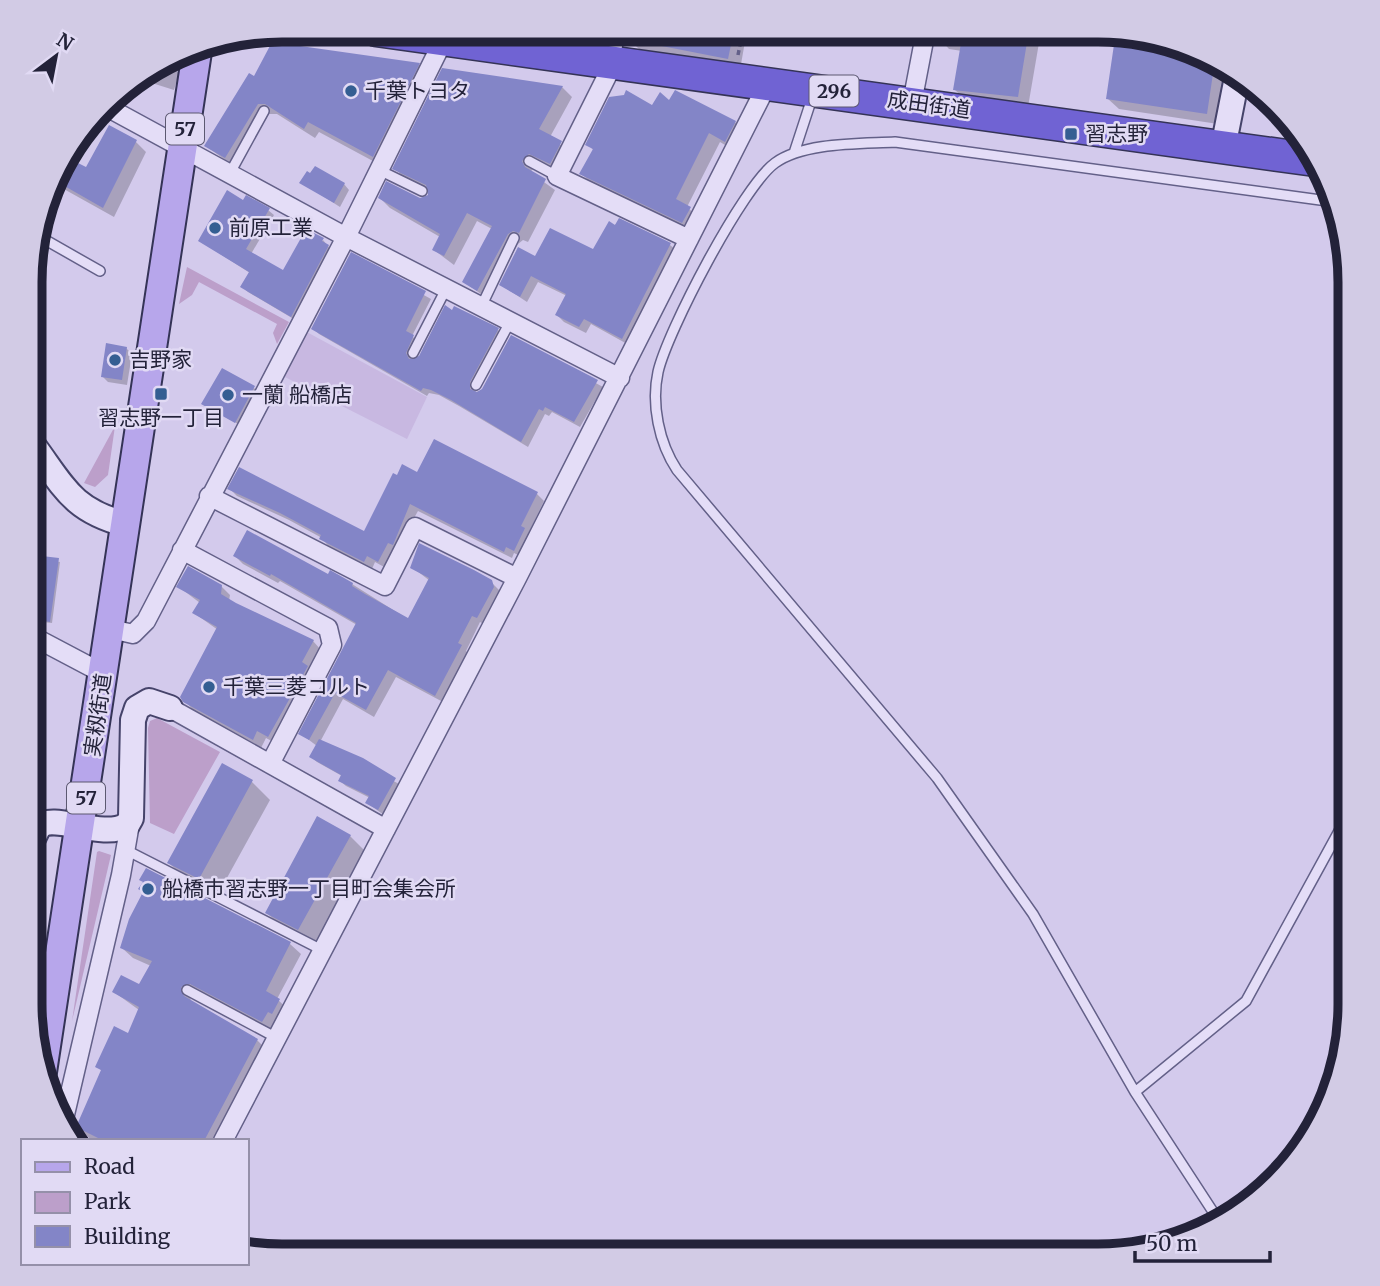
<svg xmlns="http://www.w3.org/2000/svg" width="1380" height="1286" font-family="Merriweather,'Noto Sans JP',serif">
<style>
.farmland{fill:#c8b8e1}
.green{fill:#bc9fca}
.shadow{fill:#0003}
.building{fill:#8385c7}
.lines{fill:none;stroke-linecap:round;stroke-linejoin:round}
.lane-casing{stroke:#636088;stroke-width:12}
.street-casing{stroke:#636088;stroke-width:21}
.secondary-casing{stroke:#45436a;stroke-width:28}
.primary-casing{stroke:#343356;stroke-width:32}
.highway-casing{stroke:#343356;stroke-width:35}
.path{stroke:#636088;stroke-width:3.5;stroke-dasharray:5 3.5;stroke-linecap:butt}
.lane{stroke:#e4ddf7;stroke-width:9}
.street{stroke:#e4ddf7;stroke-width:18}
.secondary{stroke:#e4ddf7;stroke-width:24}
.primary{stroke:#b7a6eb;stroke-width:28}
.highway{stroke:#7063d3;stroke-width:32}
.poi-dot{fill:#345e92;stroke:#e1daf4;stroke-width:2.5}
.labels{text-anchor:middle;stroke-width:5;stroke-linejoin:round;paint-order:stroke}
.shield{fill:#e1daf4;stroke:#5c5971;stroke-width:2}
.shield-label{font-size:19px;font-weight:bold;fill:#232239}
.poi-label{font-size:21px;fill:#232239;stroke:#e1daf4;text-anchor:start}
.street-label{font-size:21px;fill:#232239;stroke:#e1daf4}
.rim{fill:none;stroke:#232239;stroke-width:9}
</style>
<rect width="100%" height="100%" fill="#d3caec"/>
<path class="farmland" d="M303,330l124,67 -20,42 -128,-65z"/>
<path class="green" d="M187,267l102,55 -12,22 -4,-11 4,-9 -78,-42 -7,13 -13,9z
M115,426l-7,49 -13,12 -11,-4z
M157,718l63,34 -46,82 -24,-11 -2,-95 2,-7z
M99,851l12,4 -39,166 25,-169z"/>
<path class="shadow" d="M629,30h118l-7,40 -100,-20 -12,-12z
M940,30h150l-6,14 -44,-7 -12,70 -62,-7 -11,-10 7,-39 -13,-2 -10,-11z
M1117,31l93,25 16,13 -8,55 -99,-15 -12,-11z
M168,63l11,10 -5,17 -35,-11z
M419,64l10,11 -45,92 -65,-35 -4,6 -38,-24h-8l-33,54 -30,-22 48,-68z
M134,82l-12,22 -10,-6 4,-6z
M562,87l10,10 -22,40 20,15 -10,21 -20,-10 -10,9 25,18 -27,52 -5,-2 -5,4 -30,55 -24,-17 28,-53 -15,-8 -23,44 -20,-15 6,-13 -50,-29 -10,-10 39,1 11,-3 -1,-6 -25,-12 -9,-10z
M670,103l65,19 10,11 -10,18 -15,-9 -33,65 13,12 -7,13 -101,-48 -10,-10 12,-23 -6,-7 64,-37z
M89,126l-18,34 15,9 49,-28 11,11 -32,65 -61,-34 11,-27z
M302,183l42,1 5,6 -9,17z
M243,202l25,8 6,5 -23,39 33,19 39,-33 10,12 -36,69 -49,-29 -6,-6 8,-13 -50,-32z
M619,220l51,25 7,6 -48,94 -38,-21 -5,9 -22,-11 -7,-7 10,-19 -29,-14 -11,20 -26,-17 34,-27 58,-6z
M352,255l79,44 -19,37 7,7 -8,17 87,-30 6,6 -29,53 1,3 7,-2 29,-53 91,50 -23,40 -28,-15 -3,4 -4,-2 -17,33 -69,-41 -20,-11 -10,-2 -2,3 -108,-62 -6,-6z
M126,348l6,6 -5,31 -19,-3 -5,-5z
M254,388l2,2 -18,34 -32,-18z
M417,474l120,20 7,7 -16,33 4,3 -10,20 -8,-4 -2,5 -94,-47 -32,57 -11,-6 -3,7 -43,-22 -7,-9 -33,-18 -52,-24 -7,-7 134,45z
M235,556l117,28 57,36 21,-39 -18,-14 79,15 8,8 2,5 -16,30 -5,-3 -14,29 3,3 -26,48 -47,-25 -22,40 -31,-18 -23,43 81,43 -17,30 -17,-12 3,-5 -24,-12 -6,-5 2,-5 -25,-14 -6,-5 6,-11 -16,-12 56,-109 -77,-44 -2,2 -35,-19z
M35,557l25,5 -8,61 -20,-2z
M221,586l9,9 -1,6 84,40 8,9 -44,94 -11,-6 -5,10 -67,-37 -9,-10 33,-71 -24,-17 6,-10 -21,-16z
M223,765l29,17 18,18 -53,96 -30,-15 -18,-18z
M350,836l18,18 -52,93 -31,-16 -18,-18z
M147,871l143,73 11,10 -24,45 13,12 -17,20 -71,-38 -12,5 2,5 65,37 11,11 -48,90h-128l-14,-15 24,-55 -4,-4 31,-32 10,-25 -25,-18 26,-5 11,-21 -18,-8 -11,-10 23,-55z"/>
<path class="building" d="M627,30h107l-6,29 -102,-20z
M937,30h92l-11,67 -65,-7 8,-47 -25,-4z
M1116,31l94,25 5,4 -8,54 -101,-15z
M272,42l148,21 -47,94 -65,-35 -4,7 -39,-25h-7l-33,54 -21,-12 45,-73 5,3z
M442,68l121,18 -24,43 23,12 -12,23 -21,-10 -7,7 3,6 21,12 -27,54 -6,-2 -5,3 -31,57 -15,-9 30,-56 -25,-13 -23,43 -12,-6 8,-16 -62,-36 8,-17 34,17 8,-3 -2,-10 -34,-16z
M626,90l26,15 8,-13 9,8 6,-10 61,31 -11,21 -16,-9 -33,66 15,8 -9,16 -103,-49 14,-25 -8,-4 24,-48 15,-2z
M109,125l28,15 -34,68 -49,-28 10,-24 22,11z
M315,166l30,17 -11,20 -35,-20 8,-12 3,2z
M227,190l16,10 3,-5 24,13 -24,41 37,21 23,-41 18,9 -2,3 7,4 -38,72 -51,-30 9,-15 -51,-31z
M619,218l52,25 -49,96 -38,-20 -5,8 -24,-12 11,-21 -35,-18 -11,21 -21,-12 19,-38 17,9 15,-28 43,21 16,-28 6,4z
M351,252l75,39 -20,40 8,4 -8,18 3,6 10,-3 26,-51 7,5 2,-4 45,22 -29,54v7l7,3 5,-3 29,-54 87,45 -24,42 -29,-15 -2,4 -4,-2 -18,33 -70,-42 -20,-10 -8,-2 -2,3 -110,-62z
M106,343l21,4 -5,33 -21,-3z
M222,368l33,18 -20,37 -34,-19z
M434,439l104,53 -17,34 4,2 -11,23 -8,-4 -2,5 -94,-48 -17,41 -5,-2 -10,19 -11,-6 -3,6 -45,-23 2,-4 -41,-22 -53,-24 12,-22 125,64 29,-58 4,2 5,-11 15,8z
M247,530l81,44 2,-4 23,13 -1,3 13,8 43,24 21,-40 -19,-10 9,-25 55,27 18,10 2,7 -17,31 -5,-2 -14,27 4,2 -27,51 -47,-26 -22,40 -31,-17 -26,47 -11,-6 58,-111 -85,-49 -1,2 -37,-20z
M33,555l26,3 -9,64 -18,-3z
M188,566l34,19 -1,9 15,9 78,37 -12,22 6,4 -40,71 -11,-6 -4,9 -70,-38 -3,-5 37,-70 -25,-14 8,-13 -24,-13z
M319,739l44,19 33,20 -18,32 -13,-7 4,-7 -31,-15 3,-6 -32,-18z
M222,763l31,17 -54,99 -32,-16z
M317,816l34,19 -53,95 -33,-17z
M146,868l145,74 -25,49 14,8 -8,15 -4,-2 -6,10 -72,-38 -9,3 3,9 74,43 -54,102h-100l-28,-14 25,-57 -6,-3 19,-41 14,7 11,-26 -27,-15 9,-17 18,9 13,-23 -32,-13 9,-29 14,-27 -5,-3 5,-7 -4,-2z"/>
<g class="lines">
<g class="lane-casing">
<path id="lane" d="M794,153l19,-58
M529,161l28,15
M379,170l43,21
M230,173l34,-62
M35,234l65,37
M481,307l33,-69
M413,353l33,-64
M476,385l34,-63
M126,850l196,100
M187,990l90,48
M1135,1092l111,-91 104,-190
M70,1134l13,7
M1219,1221l-84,-129 -102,-178 -96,-136 -260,-308c-18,-27 -26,-66 -19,-98 9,-40 85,-186 117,-209 29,-21 86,-19 120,-21l440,60"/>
</g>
<g class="street-casing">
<path id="street" d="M616,30l-9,46 -50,100 132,63
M912,103l14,-73
M105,106l241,131 274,141
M209,496l176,90 30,-59 102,51
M182,550l146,78 4,17 -62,119
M111,629l22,5 13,-13 200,-384 98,-198
M32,636l72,38
M170,708l216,121
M63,1123l58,-248 10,-57
M223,1141l294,-563 251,-495"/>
</g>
<g class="secondary-casing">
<path id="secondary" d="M1223,148l14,-71
M33,445c31,42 39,65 92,79
M31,842c3,-4 5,-11 8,-15 14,-15 63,13 88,-2l4,-7 2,-98 4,-12 12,-7 21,7"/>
</g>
<g class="primary-casing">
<path id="primary" d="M42,1072l156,-1027"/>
</g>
<g class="highway-casing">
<path id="highway" d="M376,30l939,130"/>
</g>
<path class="path" d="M738,55l5,-25"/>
<use href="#lane" class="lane"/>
<use href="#street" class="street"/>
<use href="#secondary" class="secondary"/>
<use href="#primary" class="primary"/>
<use href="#highway" class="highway"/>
</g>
<g class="poi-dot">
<circle cx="351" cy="91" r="7"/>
<rect x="1064" y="127" width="14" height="14" rx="3.5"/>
<circle cx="215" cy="228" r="7"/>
<circle cx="115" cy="360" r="7"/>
<rect x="154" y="387" width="14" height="14" rx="3.5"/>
<circle cx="228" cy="395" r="7"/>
<circle cx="209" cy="687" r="7"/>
<circle cx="148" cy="889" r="7"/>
</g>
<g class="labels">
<g class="shield">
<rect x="809.5" y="75.5" width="49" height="31" rx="5"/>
<rect x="166" y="113.5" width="38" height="31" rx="5"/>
<rect x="67" y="782.5" width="38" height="31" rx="5"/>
</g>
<g class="shield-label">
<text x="834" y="98">296</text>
<text x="185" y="136">57</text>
<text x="86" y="805">57</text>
</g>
<g class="poi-label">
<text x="365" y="98">千葉トヨタ</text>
<text x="1085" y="141">習志野</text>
<text x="229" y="235">前原工業</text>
<text x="129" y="367">吉野家</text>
<text x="242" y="402">一蘭 船橋店</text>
<text x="161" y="425" text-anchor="middle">習志野一丁目</text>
<text x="223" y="694">千葉三菱コルト</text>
<text x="162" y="896">船橋市習志野一丁目町会集会所</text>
</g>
<g class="street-label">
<text transform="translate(929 105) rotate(8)" y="7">成田街道</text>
<text transform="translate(98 715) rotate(-82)" y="7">実籾街道</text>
</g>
</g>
<path d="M0 0H1380V1286H0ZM282 42H1098A240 240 0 0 1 1338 282V1004A240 240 0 0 1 1098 1244H282A240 240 0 0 1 42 1004V282A240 240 0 0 1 282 42Z" fill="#d2cbe5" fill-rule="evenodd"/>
<path class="rim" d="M282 42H1098A240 240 0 0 1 1338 282V1004A240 240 0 0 1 1098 1244H282A240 240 0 0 1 42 1004V282A240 240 0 0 1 282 42Z"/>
<rect x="21" y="1139" width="228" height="126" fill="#e1daf4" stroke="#9590a9" stroke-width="2"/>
<rect x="35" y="1162" width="35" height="10" fill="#b7a6eb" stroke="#9590a9" stroke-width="2"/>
<text x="84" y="1174" font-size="21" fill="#232239">Road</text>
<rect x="35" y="1192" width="35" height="21" fill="#bc9fca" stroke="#9590a9" stroke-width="2"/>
<text x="84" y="1209" font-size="21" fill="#232239">Park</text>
<rect x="35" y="1226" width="35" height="21" fill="#8385c7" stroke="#9590a9" stroke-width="2"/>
<text x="84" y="1244" font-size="21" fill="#232239">Building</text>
<g transform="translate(56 56) rotate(32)" stroke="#e1daf4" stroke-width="5" paint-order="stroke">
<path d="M0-5L12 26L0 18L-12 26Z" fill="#232239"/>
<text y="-10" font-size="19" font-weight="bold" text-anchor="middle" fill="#232239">N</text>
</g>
<path d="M1135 1251v10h135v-10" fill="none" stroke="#232239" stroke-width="3.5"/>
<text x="1146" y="1251" font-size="21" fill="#232239" stroke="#e1daf4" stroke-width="5" paint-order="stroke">50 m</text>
</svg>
